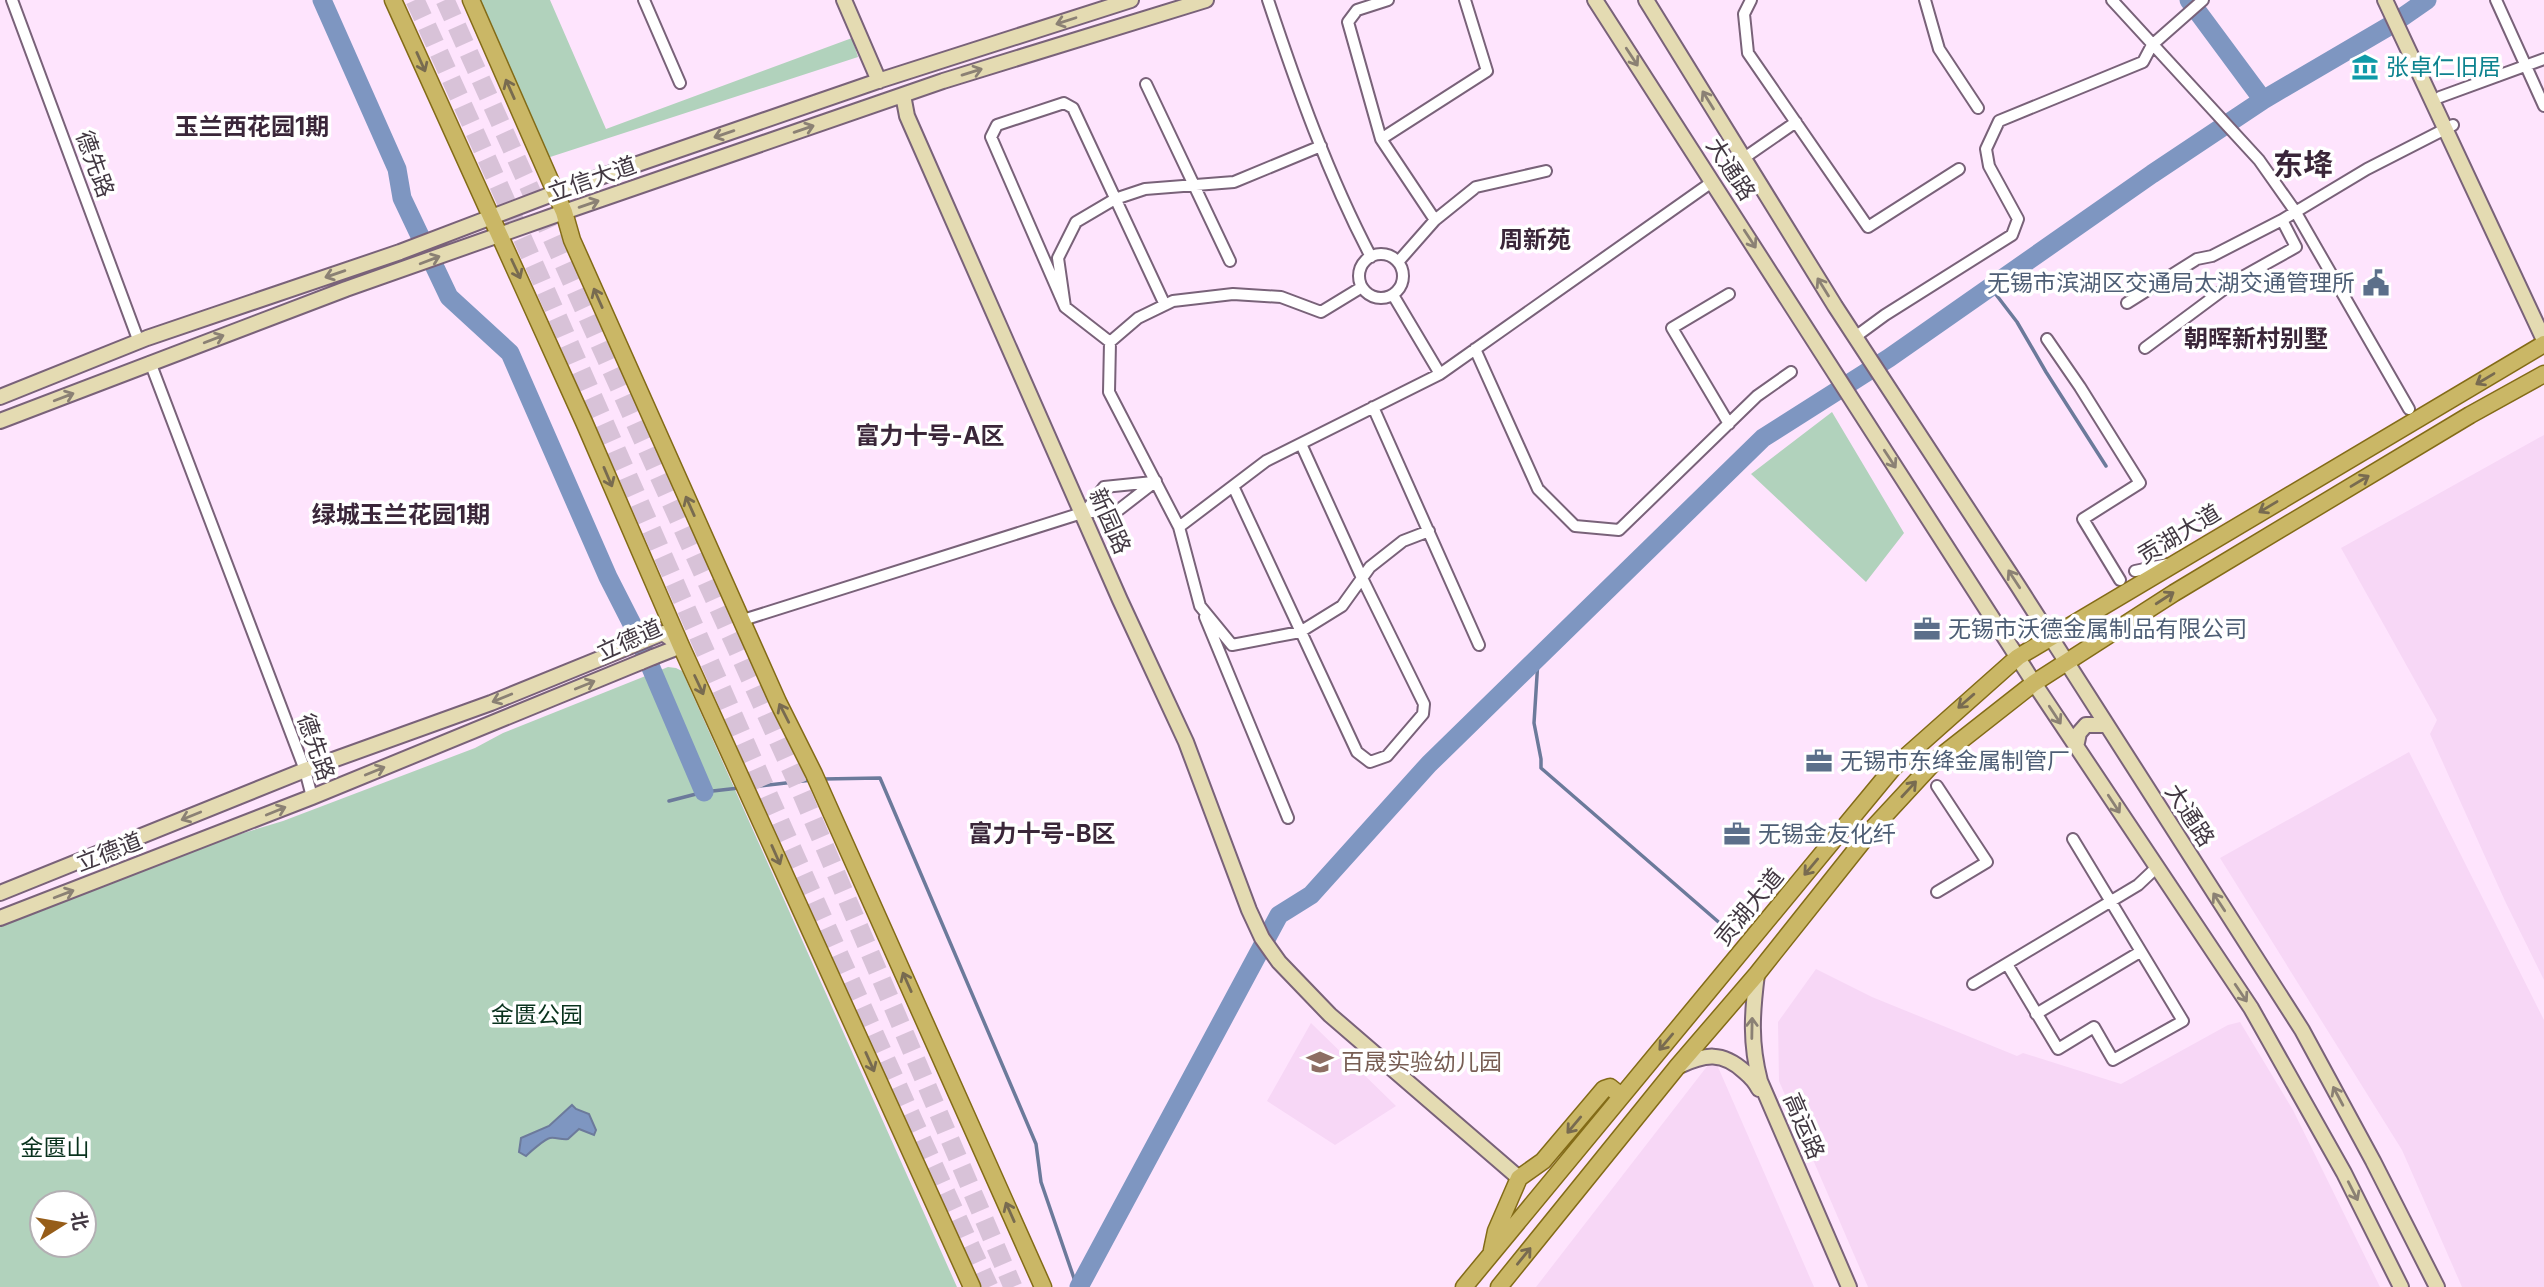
<svg xmlns="http://www.w3.org/2000/svg" width="2544" height="1287" font-family="Inter,'Noto Sans SC',sans-serif">
<style>
.built{fill:#f7d7f6}
.green{fill:#b1d2bc;fill-rule:evenodd}
.water{fill:#7e96c1;stroke:#6c7a9b;stroke-width:2}
.lines{fill:none;stroke-linecap:round;stroke-linejoin:round}
.stream{stroke:#6c7a9b;stroke-width:3.5}
.river{stroke:#7e96c1;stroke-width:19}
.highway-tunnel{stroke:#d8c2d8;stroke-width:19;stroke-dasharray:19 10;stroke-linecap:butt}
.street-casing{stroke:#796279;stroke-width:14}
.secondary-casing{stroke:#796279;stroke-width:18}
.primary-casing{stroke:#836b17;stroke-width:19}
.street{stroke:#fff;stroke-width:10}
.secondary{stroke:#e4dbb2;stroke-width:14}
.primary{stroke:#cab766;stroke-width:16}
.secondary-bridge-casing{stroke:#796279;stroke-width:18;stroke-linecap:butt}
.secondary-bridge{stroke:#e4dbb2;stroke-width:14}
.oneway{stroke:#8b8174}
.oneway2{stroke:#786b50}
.labels{text-anchor:middle;stroke-width:7;stroke-linejoin:round;paint-order:stroke}
.culture-label{font-size:23px;fill:#0d838f;stroke:#fff;text-anchor:start}
.street-label{font-size:23px;fill:#423842;stroke:#fff}
.service-label{font-size:23px;fill:#4e5e75;stroke:#fff;text-anchor:start}
.park-label{font-size:23px;fill:#09321d;stroke:#fff}
.education-label{font-size:23px;fill:#785e54;stroke:#fff;text-anchor:start}
.neighbourhood-label{font-size:24px;font-weight:bold;fill:#3a2639;stroke:#fff}
.district-label{font-size:30px;font-weight:bold;fill:#3a2639;stroke:#fff}
</style>
<rect width="100%" height="100%" fill="#fee4fd"/>
<path class="built" d="M2544,435v545l-39,-79 -75,-167 7,-14 -96,-172z
M2409,752l135,268v267h-82l-60,-137 -182,-292z
M1816,969l56,28 145,59 6,-3 98,31 107,-59 12,-3 53,88 87,177h-512l-89,-206 -1,-59z
M1311,1023l85,83 -61,39 -68,-44z
M1715,1056l3,11 96,220h-278z"/>
<path class="green" d="M475,0h75l56,129 246,-91 6,19 -314,102z
M1832,412l72,121 -38,49 -115,-108z
M668,667l8,1 6,3 275,616h-957v-360l214,-85 69,-21 192,-73 28,-15zM42,1203h42v42h-42z"/>
<path class="water" d="M572,1105l4,4 13,5 7,16 -2,5 -15,-6 -11,10c-7,1 -12,-2 -18,-1 -5,1 -20,14 -24,18l-7,-4 2,-14 28,-12z"/>
<g class="lines">
<path class="stream" d="M1991,288l26,34 29,50 60,94
M1538,660l-4,63 7,36v9l181,157
M823,779l57,-1 156,366 5,38 36,105
M750,787l62,-7
M669,801l35,-9 35,-4"/>
<path class="river" d="M322,0l75,169 5,29 47,99 61,56 98,224 26,51 70,164
M2189,0l74,100
M1079,1287l200,-372 32,-20 118,-131 334,-326 126,-80 263,-184 111,-74 128,-75 36,-25"/>
<path class="highway-tunnel" d="M415,0c195,427 378,860 574,1287
M445,0l354,787 214,500"/>
<g class="street-casing">
<path id="street" d="M12,0l127,342
M644,0l36,83
M1268,0c29,87 60,175 103,257
M1388,0l-31,10 -9,12 33,117 54,81
M1751,0l-7,14 4,39 120,174 91,-58
M1925,0l14,49 39,59
M2112,0l147,160 36,51 114,198
M2496,0l48,106
M1146,84l84,177
M2440,97l104,-38
M1381,139l106,-68 -22,-71
M1744,158l52,-36
M1359 276a22 22 0 1 1 44 0a22 22 0 1 1-44 0Z
M1398,262l37,-42 41,-33 70,-16
M1362,287l-41,25 -40,-15 -48,-3 -60,7 -35,17 -28,24 -1,50 70,135 87,-66 174,-87
M1393,295l47,79 272,-192
M2127,303l70,-44 15,-3 70,-36 85,-51 86,-44
M1065,307l-74,-170 6,-12 67,-22 9,5 92,197
M1855,337l30,-22 127,-80 6,-16 -29,-53 -3,-17 13,-28 144,-59 9,-17 51,-45
M2047,339l33,48 60,96 -57,36 37,61
M1110,342l-45,-35 -7,-49 18,-36 39,-23 30,-10 89,-7 87,-36
M2145,348l90,-67 61,-34 -14,-27
M1475,349l63,140 37,37 44,4 138,-134 34,-24
M150,362l155,408 7,27
M1373,407l106,238
M1729,424l-57,-96 57,-34
M1233,486l124,266 13,10 17,-6 36,-42 1,-10 -62,-126 -61,-134
M1085,512l19,-25 49,-5
M1179,527l21,79 32,39 68,-13 42,-26 28,-39 33,-26 26,-10
M2135,571l33,-7
M1205,617l83,201
M743,620l342,-108h31l40,-31
M1937,892l50,-30 -50,-76
M2007,964l51,85 36,-22 19,33 70,-39 -110,-182
M1973,984l165,-99 18,-17
M2036,1014l104,-62"/>
</g>
<g class="secondary-casing">
<path id="secondary" d="M844,0l35,81
M1595,0l439,683 217,325 93,165 57,114
M1646,0l189,306 183,280 284,444 71,131 64,126
M2385,0l159,340
M903,95l4,21 213,484 66,142 63,168 13,28 17,24 51,53 189,163
M0,397l147,-59 253,-86 168,-64 313,-108 250,-80
M0,421l346,-132 218,-77 379,-131 263,-81
M653,657l28,-11
M2076,747l3,-14 7,-8h20
M0,893l305,-123 186,-67 172,-70 18,13
M0,918l312,-121 329,-135
M1757,974c-5,39 -7,69 3,107l89,206
M1679,1066c26,-12 43,-15 66,6 6,5 10,9 14,17"/>
</g>
<g class="primary-casing">
<path id="primary" d="M393,0l191,422 97,224 291,641
M471,0l93,212 8,28 206,462 36,72 229,513
M1492,1250l4,-19 23,-53 24,-17 61,-72 6,-2 11,9
M1464,1287l429,-519 125,-111 526,-313
M1499,1287l178,-220 80,-93 117,-147 62,-67 98,-77 140,-90 296,-178 74,-41"/>
</g>
<use href="#street" class="street"/>
<use href="#secondary" class="secondary"/>
<use href="#primary" class="primary"/>
<g class="secondary-bridge-casing">
<path id="secondary-bridge" d="M641,662l12,-5"/>
</g>
<use href="#secondary-bridge" class="secondary-bridge"/>
</g>
<defs><path id="oneway-shaft" d="M-6 0H5M1.5-3L5.5 0L1.5 3" fill="none" stroke-width="1.6" stroke-linecap="round" stroke-linejoin="round" transform="scale(1.75)"/></defs>
<g class="oneway">
<use href="#oneway-shaft" transform="translate(1066 21) rotate(162)"/>
<use href="#oneway-shaft" transform="translate(1632 57) rotate(57)"/>
<use href="#oneway-shaft" transform="translate(972 72) rotate(-17)"/>
<use href="#oneway-shaft" transform="translate(1708 100) rotate(-122)"/>
<use href="#oneway-shaft" transform="translate(804 129) rotate(-19)"/>
<use href="#oneway-shaft" transform="translate(724 134) rotate(161)"/>
<use href="#oneway-shaft" transform="translate(589 204) rotate(-19)"/>
<use href="#oneway-shaft" transform="translate(1750 239) rotate(57)"/>
<use href="#oneway-shaft" transform="translate(430 260) rotate(-21)"/>
<use href="#oneway-shaft" transform="translate(335 274) rotate(161)"/>
<use href="#oneway-shaft" transform="translate(1823 287) rotate(-122)"/>
<use href="#oneway-shaft" transform="translate(214 339) rotate(-21)"/>
<use href="#oneway-shaft" transform="translate(64 397) rotate(-21)"/>
<use href="#oneway-shaft" transform="translate(1890 459) rotate(57)"/>
<use href="#oneway-shaft" transform="translate(2014 579) rotate(-123)"/>
<use href="#oneway-shaft" transform="translate(585 685) rotate(-22)"/>
<use href="#oneway-shaft" transform="translate(502 698) rotate(158)"/>
<use href="#oneway-shaft" transform="translate(2055 715) rotate(57)"/>
<use href="#oneway-shaft" transform="translate(375 771) rotate(-22)"/>
<use href="#oneway-shaft" transform="translate(2114 804) rotate(57)"/>
<use href="#oneway-shaft" transform="translate(276 811) rotate(-22)"/>
<use href="#oneway-shaft" transform="translate(191 816) rotate(158)"/>
<use href="#oneway-shaft" transform="translate(64 894) rotate(-21)"/>
<use href="#oneway-shaft" transform="translate(2219 902) rotate(-123)"/>
<use href="#oneway-shaft" transform="translate(2241 993) rotate(56)"/>
<use href="#oneway-shaft" transform="translate(1752 1028) rotate(-89)"/>
<use href="#oneway-shaft" transform="translate(2338 1096) rotate(-118)"/>
<use href="#oneway-shaft" transform="translate(2353 1191) rotate(63)"/>
</g>
<g class="oneway2">
<use href="#oneway-shaft" transform="translate(421 62) rotate(66)"/>
<use href="#oneway-shaft" transform="translate(510 89) rotate(-114)"/>
<use href="#oneway-shaft" transform="translate(516 269) rotate(65)"/>
<use href="#oneway-shaft" transform="translate(598 298) rotate(-114)"/>
<use href="#oneway-shaft" transform="translate(2485 379) rotate(149)"/>
<use href="#oneway-shaft" transform="translate(608 477) rotate(67)"/>
<use href="#oneway-shaft" transform="translate(2360 481) rotate(-31)"/>
<use href="#oneway-shaft" transform="translate(690 506) rotate(-114)"/>
<use href="#oneway-shaft" transform="translate(2268 507) rotate(149)"/>
<use href="#oneway-shaft" transform="translate(2165 598) rotate(-33)"/>
<use href="#oneway-shaft" transform="translate(699 685) rotate(65)"/>
<use href="#oneway-shaft" transform="translate(1966 701) rotate(139)"/>
<use href="#oneway-shaft" transform="translate(784 713) rotate(-117)"/>
<use href="#oneway-shaft" transform="translate(1909 789) rotate(-47)"/>
<use href="#oneway-shaft" transform="translate(776 855) rotate(66)"/>
<use href="#oneway-shaft" transform="translate(1811 867) rotate(130)"/>
<use href="#oneway-shaft" transform="translate(907 982) rotate(-114)"/>
<use href="#oneway-shaft" transform="translate(1666 1042) rotate(130)"/>
<use href="#oneway-shaft" transform="translate(870 1062) rotate(66)"/>
<use href="#oneway-shaft" transform="translate(1574 1125) rotate(130)"/>
<use href="#oneway-shaft" transform="translate(1010 1212) rotate(-114)"/>
<use href="#oneway-shaft" transform="translate(1524 1256) rotate(-51)"/>
</g>
<defs>
<g id="museum-bare" transform="scale(2.1)"><path d="M0-6L6-3V-2H-6V-3ZM-5-1h2V3h-2ZM-1-1h2V3h-2ZM3-1h2V3H3ZM-6 4H6V6H-6Z" fill="#0f9aa8" stroke="#fff" stroke-width="2.5" paint-order="stroke"/></g>
<g id="civic-bare" transform="scale(2.1)"><path d="M-.6-6.5H3V-4.5H.6V-3L4-1V1h2V6H-6V1h2V-1L-.6-3ZM-1.2 2.5V6h2.4V2.5Z" fill="#5c6f8a" stroke="#fff" stroke-width="2.5" paint-order="stroke"/></g>
<g id="office-bare" transform="scale(2.1)"><path d="M-6-3h4V-5.5h4V-3h4V5H-6ZM-1-4.5V-3h2v-1.5ZM-6 0V1H6V0Z" fill="#5c6f8a" stroke="#fff" stroke-width="2.5" paint-order="stroke"/></g>
<g id="school-bare" transform="scale(2.1)"><path d="M0-5L7-2L0 1L-7-2ZM-4 1L0 2.5L4 1V4Q0 6-4 4Z" fill="#8d6e63" stroke="#fff" stroke-width="2.5" paint-order="stroke"/></g>
</defs>
<g fill-rule="evenodd">
<use href="#museum-bare" x="2365" y="67"/>
<use href="#civic-bare" x="2376" y="283"/>
<use href="#office-bare" x="1927" y="629"/>
<use href="#office-bare" x="1819" y="761"/>
<use href="#office-bare" x="1737" y="834"/>
<use href="#school-bare" x="1320" y="1062"/>
</g>
<g class="labels">
<g class="culture-label">
<text x="2386" y="75">张卓仁旧居</text>
</g>
<g class="street-label">
<text transform="translate(95 164) rotate(70)" y="8">德先路</text>
<text transform="translate(1731 169) rotate(57)" y="8">大通路</text>
<text transform="translate(592 179) rotate(-19)" y="8">立信大道</text>
<text transform="translate(1110 521) rotate(66)" y="8">新园路</text>
<text transform="translate(2179 534) rotate(-31)" y="8">贡湖大道</text>
<text transform="translate(629 640) rotate(-24)" y="8">立德道</text>
<text transform="translate(316 747) rotate(71)" y="8">德先路</text>
<text transform="translate(2190 815) rotate(57)" y="8">大通路</text>
<text transform="translate(109 852) rotate(-21)" y="8">立德道</text>
<text transform="translate(1749 907) rotate(-50)" y="8">贡湖大道</text>
<text transform="translate(1804 1126) rotate(67)" y="8">高运路</text>
</g>
<g class="service-label">
<text x="2355" y="291" text-anchor="end">无锡市滨湖区交通局太湖交通管理所</text>
<text x="1948" y="637">无锡市沃德金属制品有限公司</text>
<text x="1840" y="769">无锡市东绛金属制管厂</text>
<text x="1758" y="842">无锡金友化纤</text>
</g>
<g class="park-label">
<text x="537" y="1023">金匮公园</text>
<text x="55" y="1156">金匮山</text>
</g>
<g class="education-label">
<text x="1341" y="1070">百晟实验幼儿园</text>
</g>
<g class="neighbourhood-label">
<text x="252" y="135">玉兰西花园1期</text>
<text x="1535" y="248">周新苑</text>
<text x="2256" y="347">朝晖新村别墅</text>
<text x="930" y="444">富力十号-A区</text>
<text x="401" y="523">绿城玉兰花园1期</text>
<text x="1042" y="842">富力十号-B区</text>
</g>
<g class="district-label">
<text x="2303" y="175">东鿍</text>
</g>
</g>
<g transform="translate(63 1224) rotate(79)"><circle r="33" fill="#ffffff" stroke="#b3afb3" stroke-width="2"/>
<path d="M0-5L12 26L0 18L-12 26Z" fill="#965d19"/>
<text y="-10" font-size="19" font-weight="bold" text-anchor="middle" fill="#423842">北</text>
</g>
</svg>
